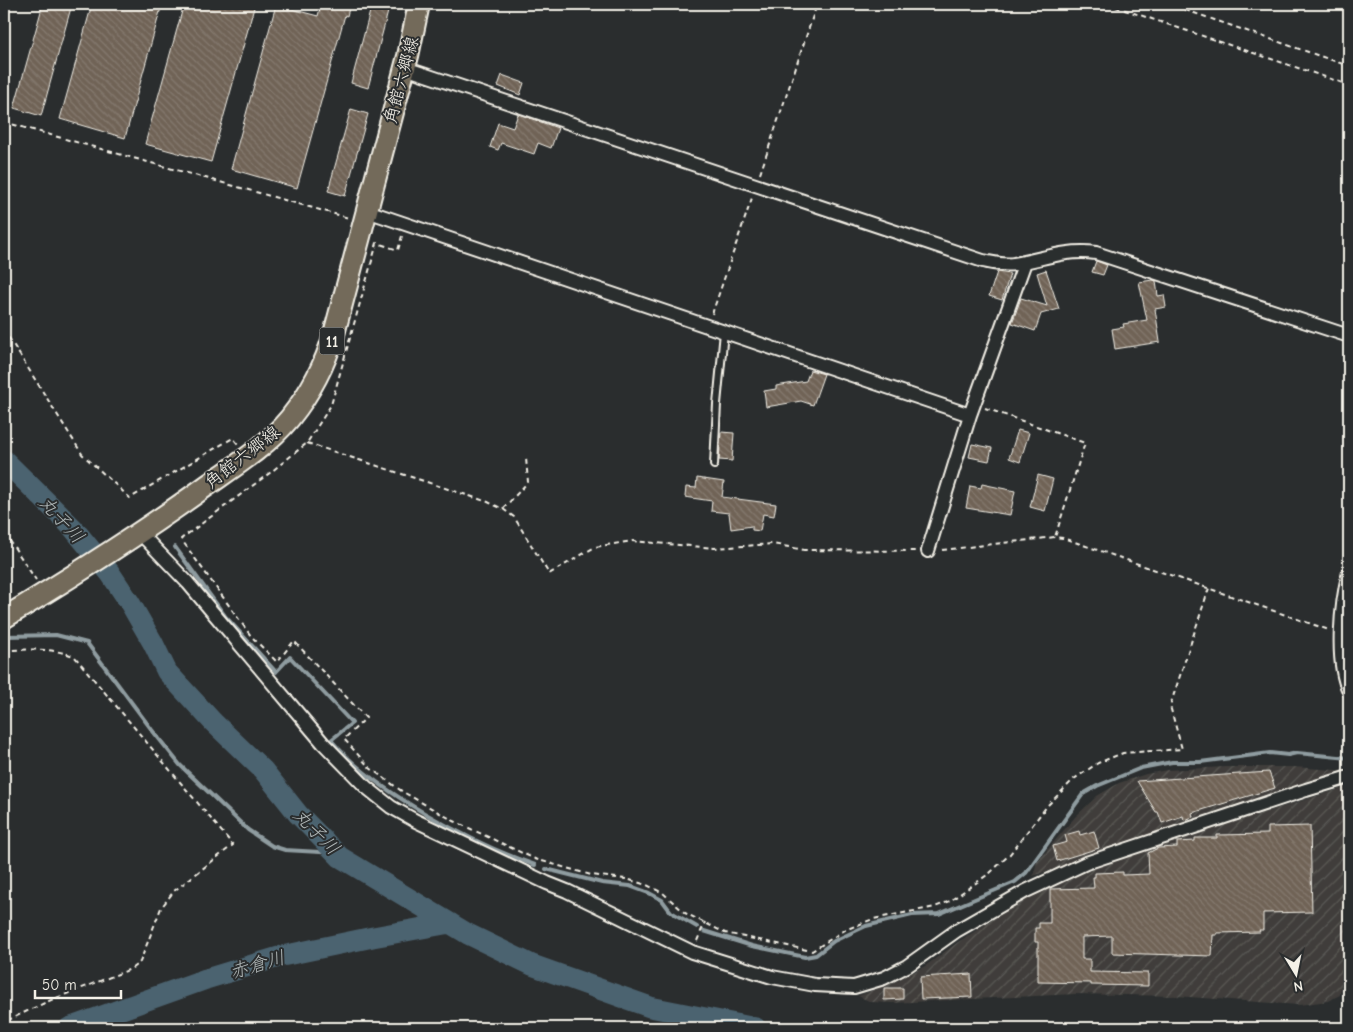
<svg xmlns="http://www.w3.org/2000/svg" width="1353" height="1032" font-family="'Comic Neue','Klee One',sans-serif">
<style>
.industrial{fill:url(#industrial-furrows)}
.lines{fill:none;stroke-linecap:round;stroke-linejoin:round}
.stream{stroke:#8f9ca0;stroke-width:4}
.river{stroke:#4c6370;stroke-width:21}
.building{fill:url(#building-back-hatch);stroke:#f4f1e8}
.service-casing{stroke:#f4f1e8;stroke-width:10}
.minor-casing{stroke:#f4f1e8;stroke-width:16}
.primary-casing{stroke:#f4f1e8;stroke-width:24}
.path{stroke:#f4f1e8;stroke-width:2;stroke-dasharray:5 4;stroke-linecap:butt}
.service{stroke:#2a2d2e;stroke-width:6}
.minor{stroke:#2a2d2e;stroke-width:12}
.primary{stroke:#736b5a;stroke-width:20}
.labels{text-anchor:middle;stroke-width:4;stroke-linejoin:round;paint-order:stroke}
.shield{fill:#2a2d2e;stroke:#b7b6b0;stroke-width:1}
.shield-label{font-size:16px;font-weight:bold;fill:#f4f1e8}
.street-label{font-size:18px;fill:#f4f1e8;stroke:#2a2d2e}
.water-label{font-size:19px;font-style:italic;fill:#b1b8b8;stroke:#2a2d2e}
</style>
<defs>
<pattern id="industrial-furrows" width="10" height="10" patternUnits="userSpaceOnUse" patternTransform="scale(1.25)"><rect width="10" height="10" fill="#3f3d3a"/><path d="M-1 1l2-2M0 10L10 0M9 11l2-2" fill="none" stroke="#5b5a56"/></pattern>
<pattern id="building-back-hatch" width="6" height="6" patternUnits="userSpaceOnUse" patternTransform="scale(1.25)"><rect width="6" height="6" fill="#706357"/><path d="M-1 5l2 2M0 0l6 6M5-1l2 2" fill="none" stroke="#857a6f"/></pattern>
</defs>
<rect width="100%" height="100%" fill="#2a2d2e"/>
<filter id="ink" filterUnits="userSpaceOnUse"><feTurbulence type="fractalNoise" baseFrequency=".02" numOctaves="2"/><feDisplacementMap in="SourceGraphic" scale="10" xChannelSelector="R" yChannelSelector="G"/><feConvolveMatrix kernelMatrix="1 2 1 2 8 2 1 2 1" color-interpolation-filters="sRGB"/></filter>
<g filter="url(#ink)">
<path class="industrial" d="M1225,767h69l55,4v1l-316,104 4,-14 38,-45 22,-21 22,-13 27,-9 21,-4z
M1349,786v169l-9,40 -12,6 -29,4 -123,-9 -101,-2 -184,9 -20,-1 -13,-6 38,-15 29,-15 33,-24 62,-40 25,-14 68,-27 53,-18z"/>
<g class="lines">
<path class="stream" d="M175,547l50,69 51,56 14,-15 62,66 -21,17c42,51 142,104 204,125
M4,635l2,1 50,-1 31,8 65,87 28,35 68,65 24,16 13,4 52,3
M546,869l56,14 28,3 19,7 13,7 9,12 26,15
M704,931l48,15 53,11 11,-2 18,-14 32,-15 46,-11 27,-1 76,-32 11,-9 57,-79 14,-8 44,-18 31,-6h28l70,-9 18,2 9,-2 52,5"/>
<path class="river" d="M4,460l69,68 37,45 20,30 23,40 14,29 46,50 50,48 35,44 42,43 128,77 64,31 118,42 106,21
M69,1028l137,-49 76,-23 91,-19 77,-14"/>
</g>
<path class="building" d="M43,4h29l-31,112 -27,-8z
M92,4h70l-37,134 -65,-19z
M184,4h71l-44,158 -66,-18z
M321,4h29l-3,12 -2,-1 -48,173 -66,-19 45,-164 42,11z
M372,4h18l-22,84 -17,-5z
M502,75l22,8 -4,12 -22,-9z
M351,109l17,5 -23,82 -17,-5z
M518,114l40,14 -7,20 -13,-5 -4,11 -33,-11 -3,7 -8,-3 8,-24 15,5z
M1096,261l11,4 -4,10 -11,-3z
M1046,270l13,39 -18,5 -6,17 -23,-8 9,-25 26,8 -10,-33z
M997,272l13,2 -8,26 -13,-4z
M1153,280l3,1 2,15 6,-1 2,12 -11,2 5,33 -45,7 -3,-20 12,-2 -1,-3 24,-4 -8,-38z
M810,370l14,4 -11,31 -12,-4 -35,6 -2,-16 12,-2v-3l30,-5z
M1018,430l11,3 -9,29 -11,-4z
M721,432l13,1 -2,28 -13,-1z
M972,444l20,4 -3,13 -20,-4z
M1038,475l15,4 -8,32 -15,-4z
M697,478l27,4 -2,15 54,7 -2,12 -11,-2 -3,17 -8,-1v-4l-21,3 -2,-16 -18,-2 1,-10 -27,-4 1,-10 10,1z
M982,484l33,7 -5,24 -44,-7 4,-22 11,2z
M1269,772l6,16 -83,25 1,4 -9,3 -1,-4 -21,7 -4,-11h-2l-19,-31z
M1310,826l2,86 -49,1v17h-4l1,2 -43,1v2h-4l-1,21 -100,-3v-17l-30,1v22h8v13l58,1v13l-57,-1v-2l-53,-1v-40h-3v-14h4v-5h11v-34l44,-1 -1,-11h2v-4l28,-1v3l26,-1 -1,-21 10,-5 19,-1v-5l18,-1v-3h22v-3l51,-1v-7z
M1079,831l1,4 14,-4 5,17 -42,13 -4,-15 14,-4 -2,-7z
M971,974l1,23 -51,2 -1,-22z
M884,988h19v11l-19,1z"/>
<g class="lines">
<g class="service-casing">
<path id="service" d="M714,465l3,-61 7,-72"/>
</g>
<g class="minor-casing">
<path id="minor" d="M405,68l578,193c10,2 21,5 31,3 30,-5 51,-15 82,-11l253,83
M367,211l603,204
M139,532l49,51 135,160 43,44 25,20 25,14 131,62 20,8 125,61 80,25 43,8 39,2 30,-9 23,-12 49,-35 70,-40 60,-28 220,-73 43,-13
M928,551l42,-136 55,-153
M1349,572c-8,32 -14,90 0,119"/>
</g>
<g class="primary-casing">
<path id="primary" d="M4,618c68,-41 136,-84 201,-131 30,-21 62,-41 85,-69 20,-25 35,-53 44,-84l74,-278 11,-52"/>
</g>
<path class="path" d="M1107,4l242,81
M1168,4l181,62
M4,122l345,96
M760,174l57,-170
M402,236l-4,14 -21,-7 -46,162 -24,38 -36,29 -90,67 70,97 26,26 17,-21 72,77 -22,21 26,29 33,24 51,29 81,38 56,16 35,4 21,6 16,8 22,20 40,20 87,18 33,-21 28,-11 62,-12 15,-6 40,-28 20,-19 37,-48 27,-27 24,-16 25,-10 59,-4 -12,-43 39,-118
M712,314l41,-119
M4,330l78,124 48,44 103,-60 5,6
M985,408l100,35 -30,94
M307,443l181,59 15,7 11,8 35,57 46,-27 37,-6 82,7 59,-4 31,6 113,1
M503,509l25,-27 -2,-24
M4,532l32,48
M942,550l113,-13 8,1 266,92
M4,650c23,0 50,-3 71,7l158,188 -59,46 -13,17 -21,54 -9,7 -80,31 -47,22
M697,941l8,-19"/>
<use href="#service" class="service"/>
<use href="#minor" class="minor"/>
<use href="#primary" class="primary"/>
</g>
</g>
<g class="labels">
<rect class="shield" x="319.5" y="327.5" width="25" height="27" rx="4"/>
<g class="shield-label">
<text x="332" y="347">11</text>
</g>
<g class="street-label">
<text transform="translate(401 80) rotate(-75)" y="6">角館六郷線</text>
<text transform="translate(242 457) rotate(-38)" y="6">角館六郷線</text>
</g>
<g class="water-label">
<text transform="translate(62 519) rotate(47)" y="7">丸子川</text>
<text transform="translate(317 831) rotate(45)" y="7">丸子川</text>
<text transform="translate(257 964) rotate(-16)" y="7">赤倉川</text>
</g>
</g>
<rect width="1353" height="1032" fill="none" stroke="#2a2d2e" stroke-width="20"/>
<rect x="10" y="10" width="1333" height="1012" fill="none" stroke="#f4f1e8" stroke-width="2" filter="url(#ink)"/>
<g transform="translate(1296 974) rotate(170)" stroke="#2a2d2e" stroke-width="4" paint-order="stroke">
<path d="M0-4L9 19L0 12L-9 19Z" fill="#f4f1e8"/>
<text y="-8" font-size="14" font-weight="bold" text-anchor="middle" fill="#f4f1e8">N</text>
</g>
<path d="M35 990v8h86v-8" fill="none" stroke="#f4f1e8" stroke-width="2.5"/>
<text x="42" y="990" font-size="15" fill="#f4f1e8" stroke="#2a2d2e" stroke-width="4" paint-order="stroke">50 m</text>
</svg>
